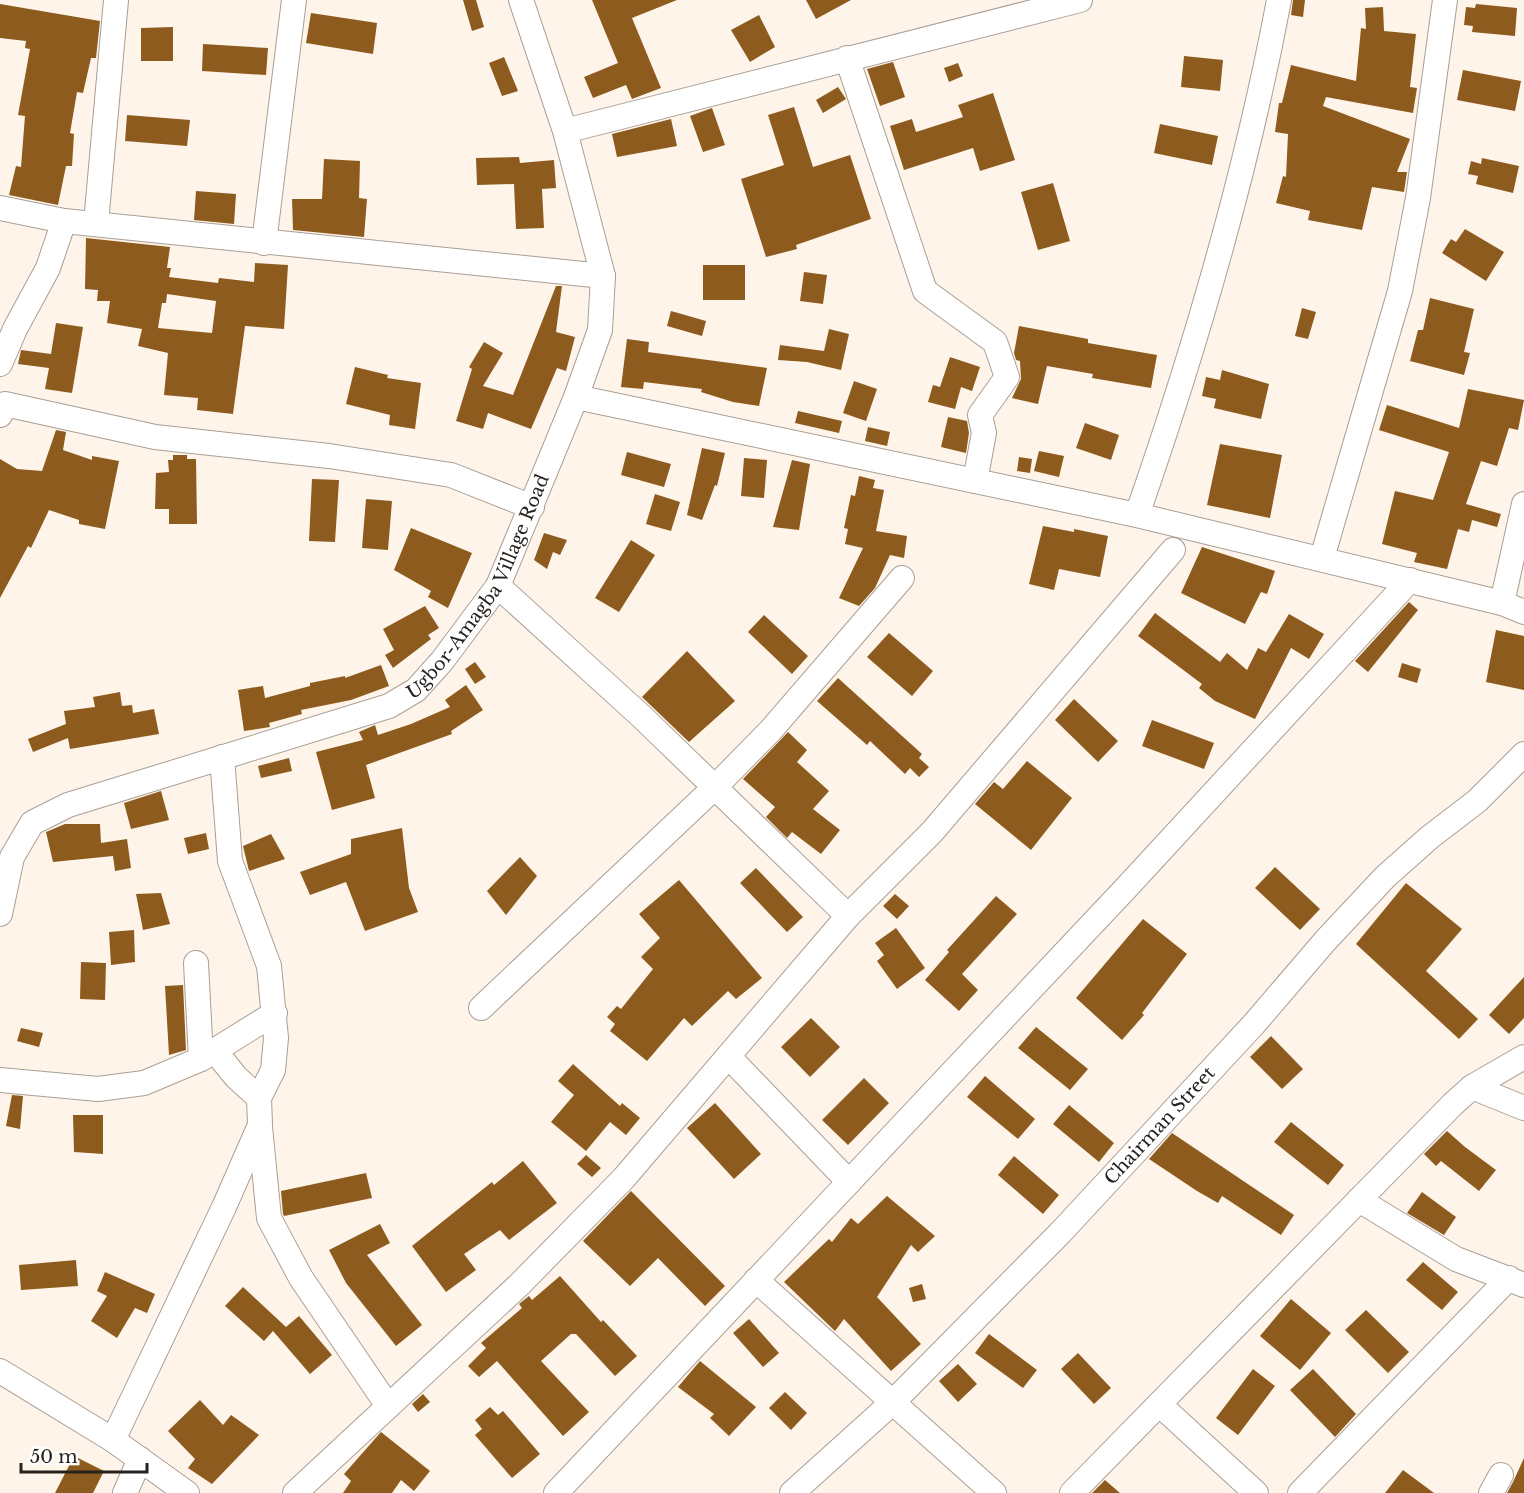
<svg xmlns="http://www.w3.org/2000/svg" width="1524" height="1493" font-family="'Libre Baskerville',serif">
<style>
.building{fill:#8d5b1e;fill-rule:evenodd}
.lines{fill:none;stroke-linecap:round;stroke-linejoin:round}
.minor-casing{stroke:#a99f95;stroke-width:26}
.minor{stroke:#fff;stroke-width:24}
.labels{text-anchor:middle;stroke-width:6;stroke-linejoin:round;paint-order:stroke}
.street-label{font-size:18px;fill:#26221e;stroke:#fff}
</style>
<rect width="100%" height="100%" fill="#fff4e9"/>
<path class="building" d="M463,0h13l8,27 -12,4z
M592,0h85l-45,18 29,70 -29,11 -6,-14 -33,13 -9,-21 34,-14z
M806,0h45l-35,19z
M1293,0h12l-2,17 -12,-2z
M0,4l100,17 -4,37h-5l-8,35 -6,-1 -7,41 4,1 -2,32h-6l-8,39 -49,-10 7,-29 5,1 4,-51 -7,-1 12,-66 -5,-1 1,-7 -26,-3z
M1476,4l41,4 -2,28 -43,-4 1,-6 -9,-1 2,-18 9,1z
M1383,7l1,24 32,3 -6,53 7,1 -4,25 -87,-16 -3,9 87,33 -13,33h10l-3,20 -32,-5 -10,43 -54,-10 2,-9 -34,-8 7,-27 3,1 2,-43 -13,-2 4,-29h3l9,-38 65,16 5,-53 5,1 -1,-21z
M311,13l66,10 -4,31 -67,-11z
M759,15l16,32 -25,15 -19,-32z
M173,27v34h-32v-33z
M203,44l65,4 -2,27 -64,-4z
M1184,56l39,4 -3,31 -39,-4z
M504,57l14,34 -16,5 -13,-33z
M893,62l12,35 -25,9 -13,-37z
M958,63l5,13 -14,6 -5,-14z
M1463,70l58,11 -6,30 -58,-11z
M838,87l8,12 -23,14 -7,-13z
M993,93l22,67 -35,11 -7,-23 -69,22 -14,-44 22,-7 4,13 47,-15 -5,-12z
M794,107l19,60 37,-12 21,64 -75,26 1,4 -31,8 -25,-78 43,-14 -16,-50z
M712,108l13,37 -22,7 -13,-36z
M127,115l63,5 -3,26 -62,-5z
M671,119l6,27 -60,11 -5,-23z
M1160,124l58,12 -6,29 -58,-12z
M519,157l1,6 34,-3 2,28 -14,1 2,39 -28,1 -2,-45 -37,1 -1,-27z
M1482,158l37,8 -6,27 -37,-9 2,-8 -10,-2 3,-13 10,3z
M324,159l36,2 -1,37 8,1 -3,38 -71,-7 -1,-31h30z
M1053,183l17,58 -32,9 -17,-58z
M196,191l40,3 -2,30 -40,-4z
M1465,229l39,23 -18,29 -44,-28 9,-14 5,3z
M86,238l84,9 -3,21h4l-2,9 49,6 1,-5 35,4 1,-19 33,2 -4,64 -39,-3 -12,88 -36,-4 1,-12 -34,-3 4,-42 -30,-7 4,-17 -35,-6 3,-22h-13l1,-11 -13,-1zM167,294l49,7 -4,32 -54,-5 4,-25h4z
M703,265h42v35h-42z
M804,272l23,3 -4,29 -23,-3z
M556,286h6l-6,46 19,5 -9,34 -9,-3 -26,61 -43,-16 -5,16 -27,-8 16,-52 -3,-2 15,-25 19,11 -20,33 30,9z
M1430,298l44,11 -10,43 6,1 -6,22 -54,-14 8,-31h5z
M1302,308l14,4 -8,27 -13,-3z
M671,311l35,10 -4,15 -35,-10z
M56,323l27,4 -11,66 -27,-4 4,-21 -31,-4 3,-14 30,4z
M1019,326l69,13v4l69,12 -6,33 -59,-10 1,-4 -46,-8 -9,38 -26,-6 9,-19 -1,-18 -4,-1 -2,-7z
M829,329l20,5 -8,36 -34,-8 -29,-2 2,-15 44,6z
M627,339l22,3 -1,10 119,16 -8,38 -26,-4 -32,-10 1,-3 -58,-7 -1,7 -22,-2z
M950,357l30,10 -8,24 -11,-4 -6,22 -27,-7 5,-17 7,2z
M355,367l33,8 -1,3 34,5 -6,46 -26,-4 1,-10 -44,-11z
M1222,370l47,14 -8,35 -47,-11 2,-9 -14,-3 4,-19 14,3z
M854,381l23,8 -11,32 -23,-8z
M1468,389l56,11 -6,30 -9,-2 -12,38 -16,-5 -15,43 35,10 -4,13 -25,-7 -3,12 -11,-3 -11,40 -33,-7 3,-9 -35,-9 13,-53 38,9 16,-48 -70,-22 8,-25 72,23z
M798,411l44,10 -3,12 -44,-10z
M948,417l19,4 2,12 -3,20 -25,-6z
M1085,423l34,12 -8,25 -35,-12z
M868,427l22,5 -3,14 -22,-5z
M56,430l10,2 -3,18 29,10v-4l27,5 -14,68 -26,-5v-4l-30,-10 -18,38 -3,-2 -28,52v-139l17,10 25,2z
M1220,444l62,11 -12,63 -63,-13z
M702,448l23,5 -8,33 -2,-1 -13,35 -15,-5z
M1039,451l25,5 -5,21 -25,-6z
M627,452l44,12 -7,23 -43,-12z
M173,455h14v4h9l1,65h-28v-15h-14l1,-36 13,-1 -1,-12h5z
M1019,457l13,2 -2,14 -13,-2z
M744,458l23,2 -3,38 -23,-2z
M792,460l18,4 -11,66 -26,-3z
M859,476l16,4 -2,8 11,2 -8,41 31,5 -3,22 -14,-3 -15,33 -16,18 -20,-8 24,-50 -18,-4 3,-15 -4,-1 7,-33 4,1z
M312,479l27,1 -4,62 -26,-1z
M655,494l25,8 -9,29 -25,-7z
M366,499l26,2 -4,49 -26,-2z
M1043,526l31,6v-3l34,7 -8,41 -41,-8 -5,21 -25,-6z
M411,528l61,25 -24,55 -20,-11 3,-6 -37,-21z
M544,533l23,7 -7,15 -7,-3 -6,17 -13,-9z
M631,540l24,15 -36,57 -24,-14z
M1202,547l73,24 -8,23 -6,-2 -16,32 -64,-31z
M1409,602l9,8 -50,62 -13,-11z
M425,606l14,22 -11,7 3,4 -38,29 -8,-13 9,-5 -11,-21z
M1155,613l65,49 7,-9 20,17 11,-22 8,4 23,-38 35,20 -15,25 -18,-11 -36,71 -40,-18 -16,-13 3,-4 -64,-48z
M764,615l44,41 -16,18 -44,-42z
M1496,630l28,6v54l-38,-8z
M889,633l44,38 -21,25 -45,-39z
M687,651l48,50 -46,41 -47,-45z
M475,662l11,15 -11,7 -10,-15z
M1402,663l19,6 -4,14 -19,-6z
M381,665l8,21 -38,14 -50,10 1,4 -33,9 1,4 -26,4 -6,-41 25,-4 2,12 45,-12v-3l35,-7v2z
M838,678l84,76 -3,4 10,9 -10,10 -9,-9 -5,6 -35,-33 -3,4 -50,-44z
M466,685l17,25 -32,21 1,3 -86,31 9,33 -43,12 -16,-58 47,-12 -4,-8 16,-7 3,10 33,-11 39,-17 -5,-7z
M120,692l2,14 10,-1 1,8 21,-4 5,25 -89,15 -2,-11 -35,14 -5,-13 38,-15 -2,-13 31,-4 -2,-10z
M1074,699l44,42 -20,21 -43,-42z
M1152,720l62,23 -10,26 -62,-23z
M788,732l19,18 -10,12 32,29 -16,18 27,21 -19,24 -29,-22 -5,6 -21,-21 9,-10 -32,-28z
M289,758l3,13 -31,7 -3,-12z
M1027,761l45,37 -41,52 -56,-46 19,-22 9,7z
M161,791l8,29 -38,9 -7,-26z
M65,824h35l1,19 26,-4 4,29 -16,3 -2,-15 -60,6 -7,-30z
M402,828l7,60 9,24 -53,19 -19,-49 -36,13 -10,-23 51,-18v-15z
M206,833l3,16 -21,5 -4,-16z
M271,834l14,25 -36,12 -6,-25z
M520,857l17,19 -31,39 -19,-24z
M1275,867l45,42 -20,21 -45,-42z
M756,868l47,49 -16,15 -47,-49z
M679,880l83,98 -26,21 -8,-8 -36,35 -8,-8 -37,43 -37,-30 5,-7 -8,-7 10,-11 4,3 32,-40 -12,-12 19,-19 -21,-24z
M1406,883l56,46 -36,42 52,48 -19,20 -103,-95z
M161,893l9,31 -27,6 -7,-36z
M895,894l14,12 -12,13 -14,-13z
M996,896l21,18 -55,60 16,16 -19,21 -34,-31 24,-28 -2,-2z
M1143,919l44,35 -45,59 2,2 -22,25 -46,-42z
M896,928l29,40 -28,21 -20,-28 7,-6 -9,-12z
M134,930l1,32 -24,3 -2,-33z
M81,962l25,1 -1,37 -25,-1z
M1524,977v41l-15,16 -20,-19z
M183,985l3,65 -17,5 -4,-69z
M811,1018l29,29 -30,30 -29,-30z
M1036,1027l52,42 -18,21 -52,-42z
M21,1028l22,5 -4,14 -22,-6z
M1271,1036l32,33 -21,20 -32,-32z
M573,1064l47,42 2,-3 18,15 -14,17 -16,-13 -24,29 -35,-29 23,-27 -16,-14z
M985,1076l50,43 -17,20 -51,-42z
M864,1078l25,25 -41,42 -26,-25z
M12,1095l11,1 -3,33 -14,-3z
M715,1103l46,51 -27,25 -47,-51z
M1069,1105l45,38 -15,19 -46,-38z
M73,1115h30v39l-29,-2z
M1291,1122l53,43 -16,20 -54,-43z
M1447,1131l18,16 31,23 -17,21 -38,-30 -5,5 -12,-12z
M1172,1133l122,82 -13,20 -59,-39 -4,7 -21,-12 -48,-32z
M586,1155l15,13 -9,9 -15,-13z
M1014,1156l45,39 -16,19 -45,-39z
M523,1161l34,42 -48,37 -9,-10 -36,24 12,16 -30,22 -34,-46 80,-64 2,3z
M366,1173l6,25 -88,18 -1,-2 -2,-23z
M631,1191l94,95 -20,20 -47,-48 -28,28 -47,-45z
M1422,1192l34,25 -12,18 -37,-22z
M887,1196l48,40 -17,16 -7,-7 -34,52 44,47 -30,27 -47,-52 -9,12 -51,-49 45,-43 3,3 19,-24 7,6z
M380,1224l10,19 -23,12 55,70 -26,21 -50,-63 -17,-33z
M76,1260l2,26 -57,4 -2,-25z
M1423,1262l35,30 -16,18 -36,-30z
M105,1272l50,22 -8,19 -12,-5 -18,30 -26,-17 16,-25 -10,-5z
M560,1276l41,46 2,-2 34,36 -22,20 -39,-42h-5l-30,27 48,51 -26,24 -66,-75 -18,16 -11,-11 18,-18 -5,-5 41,-35 -3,-4 10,-8 3,4z
M922,1284l4,15 -13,3 -4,-14z
M243,1287l43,40 13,-11 33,39 -22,19 -37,-43 -9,10 -39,-35z
M1291,1299l40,34 -31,37 -40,-34z
M1366,1310l43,42 -21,21 -43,-43z
M749,1319l30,34 -16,14 -30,-34z
M989,1334l48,36 -14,18 -48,-35z
M1078,1353l33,35 -17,16 -33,-35z
M700,1361l56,46 -27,29 -19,-18 4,-4 -36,-27z
M958,1364l19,20 -19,18 -19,-21z
M1253,1369l22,17 -37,49 -22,-17z
M1313,1369l43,45 -21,23 -45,-47z
M785,1392l22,21 -16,17 -22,-22z
M423,1394l7,8 -12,10 -6,-8z
M200,1400l23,25 8,-10 28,20 -47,49 -24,-16 7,-9 -27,-28z
M490,1407l8,8 5,-4 37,43 -28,24 -37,-43 7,-6 -7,-9z
M381,1432l49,39 -16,20 -13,-11 -9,13h-49l8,-12 -7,-7z
M74,1456l30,15 -11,22h-38z
M1524,1458v35h-17l6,-11z
M1403,1470l31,23h-49z
M1105,1480l15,13h-28z"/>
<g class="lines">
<g class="minor-casing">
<g id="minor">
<path d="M847,58l78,233 70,51 12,35 -27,38 4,18 -9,48"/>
<path d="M565,131l515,-131"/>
<path d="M0,208l64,13 539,55"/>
<path d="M96,223l20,-223"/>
<path d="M264,243l30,-243"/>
<path d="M0,364l15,-35 33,-61 16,-47"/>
<path d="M576,397l561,118 365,88 22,9"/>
<path d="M0,415l5,-11 150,33 174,19 122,19 81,32"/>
<path d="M1137,515c59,-169 109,-340 142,-515"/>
<path d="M1322,558l78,-267 18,-93 27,-198"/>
<path d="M498,586l143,130 207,200"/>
<path d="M1502,603l22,-99"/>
<path id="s1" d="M0,914l12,-57 20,-34 36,-18 321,-99 27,-16 26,-29 56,-75 78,-189 24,-67 3,-54 -38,-145 -44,-131"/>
<path d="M196,963l5,96"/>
<path d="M481,1008l234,-221 56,-57 131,-152"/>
<path d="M215,1051l21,26 23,21"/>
<path d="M729,1057l120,125"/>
<path d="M0,1080l98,9 46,-6 57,-24 74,-46"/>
<path d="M1472,1087l52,21"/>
<path d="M260,1127l9,91 32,60 87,128"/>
<path d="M1359,1200l97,59 68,26"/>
<path d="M756,1280l238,213"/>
<path d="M0,1371l113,69 74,53"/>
<path d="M1159,1404l97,89"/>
<path d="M113,1440l111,-233 36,-82 -1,-27 14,-28 3,-32 -7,-72 -39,-105 -8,-104"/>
<path d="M125,1493l15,-34"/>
<path d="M295,1493l224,-208 105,-107 224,-262 84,-84 241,-282"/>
<path d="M556,1493l571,-606 283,-307"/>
<path id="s2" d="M792,1493l101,-91 168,-170 193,-208 72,-84 59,-63 45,-40 47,-36 47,-47"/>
<path d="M1072,1493l381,-389 19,-17 52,-30"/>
<path d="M1300,1493l209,-215"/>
<path d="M1491,1493l10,-18"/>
</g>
</g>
<use href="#minor" class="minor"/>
</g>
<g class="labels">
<g class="street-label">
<text dy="6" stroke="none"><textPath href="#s1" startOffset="627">Ugbor-Amagba Village Road</textPath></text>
<text dy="6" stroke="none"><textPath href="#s2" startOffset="520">Chairman Street</textPath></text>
</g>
</g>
<path d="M21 1463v9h126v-9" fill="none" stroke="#26221e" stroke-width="3"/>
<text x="30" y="1463" font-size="18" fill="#26221e" stroke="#ffffff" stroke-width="4.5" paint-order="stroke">50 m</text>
</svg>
